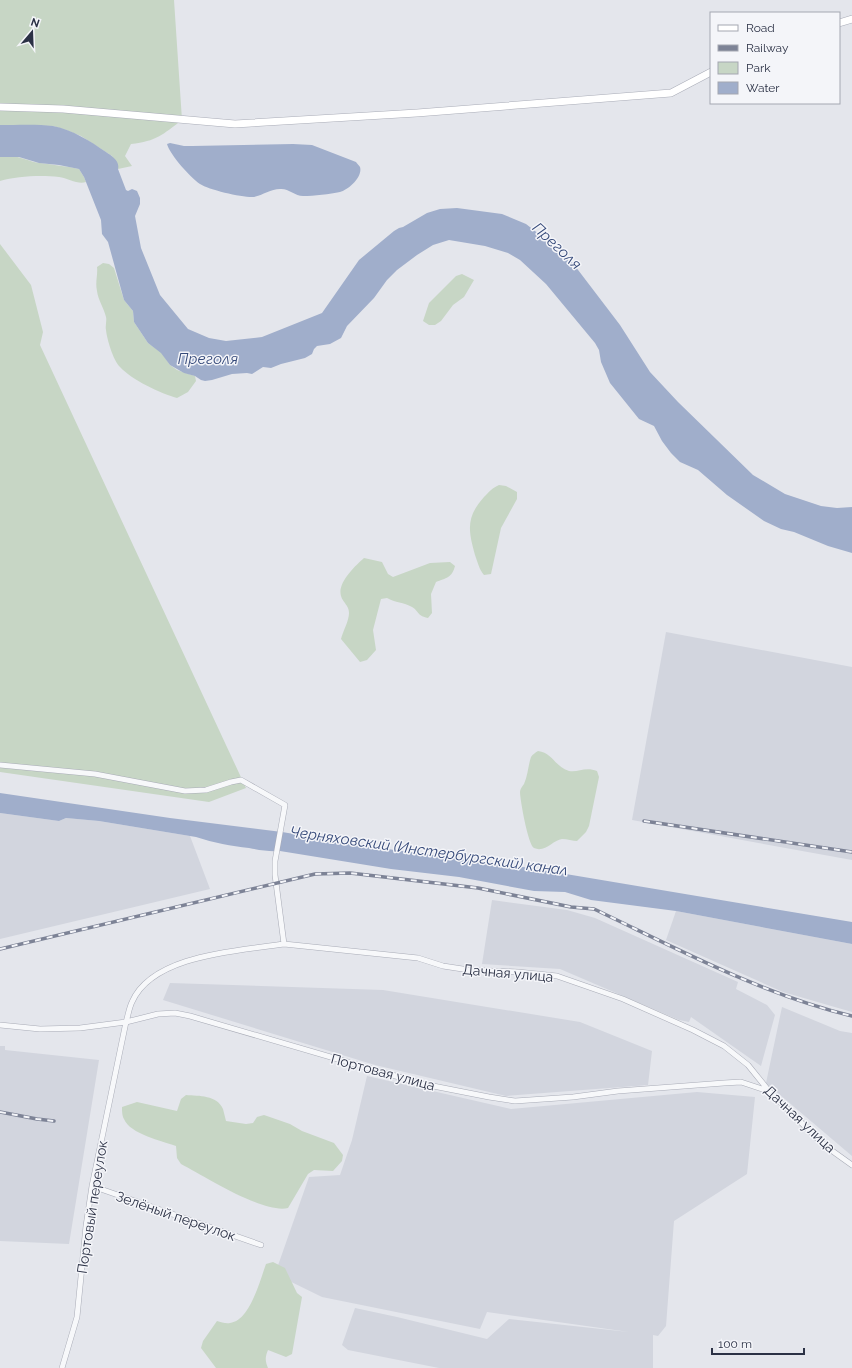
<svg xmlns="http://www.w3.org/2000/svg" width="852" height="1368" font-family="Raleway,sans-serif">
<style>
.built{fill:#d2d5de}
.green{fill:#c7d6c5}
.water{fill:#a0aecb}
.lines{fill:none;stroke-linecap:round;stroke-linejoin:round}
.street-casing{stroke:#a9acb7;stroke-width:6}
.secondary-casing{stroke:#a9acb7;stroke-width:8}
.street{stroke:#f7f8fa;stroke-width:5}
.secondary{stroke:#fff;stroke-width:7}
.rail-casing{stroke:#7d8396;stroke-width:3.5}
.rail{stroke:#f4f5f9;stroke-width:2;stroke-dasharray:6;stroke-linecap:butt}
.labels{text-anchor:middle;stroke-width:3;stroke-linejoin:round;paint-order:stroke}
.street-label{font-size:14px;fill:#2b3145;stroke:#f4f5f9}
.water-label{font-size:15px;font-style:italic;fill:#354979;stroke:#f4f5f9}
</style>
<rect width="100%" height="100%" fill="#e4e6ec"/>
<path class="built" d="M666,632l186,35v193l-220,-40z
M0,813l59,8 7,-3 33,3 91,15 20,53 -210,50z
M492,900l75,10 28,8 143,64 -2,7 31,16 8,10 -14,51 -70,-49 -2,5 -10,-2 -119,-51 -78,-5z
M676,911l176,33v68l-69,-20 -117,-52z
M170,983l213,7 197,32 72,29 -4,34 -142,11 -131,-31 -212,-65z
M782,1007l58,24 12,2v123l-86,-73z
M0,1046h5v4l94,10 -30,184 -69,-3z
M367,1076l144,33 186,-17 58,5 -8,77 -73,47 -8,105 -8,10 -5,-1v33h-214l-91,-18 -6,-5 13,-37 42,9 90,22 22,-20 120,13 -142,-20 -7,17 -158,-32 -47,-23 34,-97 31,-2 12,-35z"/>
<path class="green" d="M0,0h174l8,120c-20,15 -25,21 -51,24l-6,12 7,10 -14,3 -6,-13 -31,-20 -15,-6 -13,-4 -53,-1z
M12,156c10,1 18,6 28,7 13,2 26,3 39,6l5,8 2,5c-8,3 -18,-4 -27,-5 -18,-2 -42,-1 -59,4v-24z
M0,244l31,41 12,47 -3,13 206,443 -37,14 -209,-30z
M103,263l6,1 5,4 10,32 9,11 1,11 14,21 14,10 8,12 7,5 18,6 1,5 -8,11 -11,6c-17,-5 -45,-18 -57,-31 -7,-7 -13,-28 -14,-37 -1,-4 1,-9 0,-13 -2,-9 -8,-17 -9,-26 -2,-9 1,-16 0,-24z
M462,274l12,6 -10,17 -11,8 -12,16 -6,4h-6l-6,-4 6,-18 27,-27z
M499,485l7,1 11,6v7l-16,29 -10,46 -7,1c-5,-6 -6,-12 -9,-20 -7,-25 -9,-38 9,-58 5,-5 8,-9 15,-12z
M364,558l18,4 6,12 5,3 37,-14 20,-1 5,4c-3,12 -9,12 -19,16l-5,12 1,19 -4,5c-11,-2 -9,-7 -16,-11 -8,-5 -17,-4 -25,-9l-6,1 -8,31 3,20 -9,10 -7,2 -19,-23c2,-8 8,-18 8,-26 0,-8 -6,-10 -8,-17 -4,-13 14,-30 23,-38z
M538,751c15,2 16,15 31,20 9,2 16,-5 28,0l2,6 -10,49 -3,6 -9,9c-4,0 -10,-2 -15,-2 -9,1 -17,14 -28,9 -6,-3 -14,-49 -14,-56 0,-3 2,-5 4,-8 4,-9 4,-18 7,-27 2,-3 4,-4 7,-6z
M186,1095c13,1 31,0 37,14 1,4 2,8 3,12l20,3 7,-1 4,-6 7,-2 26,9 12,7 32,12 9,12 -1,6 -9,10 -19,-1 -6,4 -20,34c-25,6 -84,-32 -107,-44l-4,-6 -1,-12c-14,-5 -46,-12 -52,-27 -2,-3 -2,-9 -2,-12l15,-5 40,9 4,-12z
M273,1262l12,6 12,25 5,4 -10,57 -6,3 -18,-7c-3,7 -3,11 0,18h-52l-15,-20 2,-7 14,-20c4,1 9,3 13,2 20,-2 30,-43 36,-59z"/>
<path class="water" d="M0,125c16,0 39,-1 53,1 20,4 37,15 53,26 6,4 14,9 12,17l8,21 2,1 4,-2 5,2 3,7v6l-5,12 6,32 19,47 28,34 21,9 17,3 36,-4 60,-24 37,-53 35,-29 5,-3 4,-1 24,-14 13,-4 17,-1 45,6 24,10 18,14 6,9 22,15 48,63 30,47 28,30 75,73 32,19 36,12 16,2 15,-1v46l-24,-7 -34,-14 -13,-3 -17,-8 -37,-26 -29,-25 -18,-8 -9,-9 -9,-12 -8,-15 -15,-7 -29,-36 -9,-21 -2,-12 -4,-7 -49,-59 -26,-24 -12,-7 -23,-7 -36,-6 -16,5 -16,10 -20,15 -10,10 -13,18 -27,28 -6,12 -11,6 -13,2 -3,3 -2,5 -7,4 -24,6 -10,4 -8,-1 -11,7 -5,-1 -15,1 -20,6 -7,1 -4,-1 -6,-4 -11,-3 -14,-8 -9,-12 -13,-10 -14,-21 -1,-11 -9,-11 -16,-58 -6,-8 -1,-14 -17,-43 -5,-8 -20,-4 -20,-2 -20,-6h-19z
M170,143l14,3h8l101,-2 19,1 44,17c1,2 3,3 4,5 3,10 -12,23 -20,25 -10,2 -26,4 -37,4 -8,0 -15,-8 -23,-7 -9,0 -17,6 -26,8 -10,1 -45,-7 -54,-13 -9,-6 -30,-29 -33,-40z
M0,793l170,25 112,14 90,15 158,21 322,54v22l-176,-33 -85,-11 -26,-8 -31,-1 -75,-14 -68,-8 -111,-18c-10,1 -21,-1 -31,-3 -18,-2 -35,-5 -53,-11l-97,-16 -33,-3 -7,3 -59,-8z"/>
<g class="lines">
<g class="street-casing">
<path id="street" d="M0,765l95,9 90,17 21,-1 25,-8 10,-2 44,25 -10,56v14l9,69 134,14 25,8 26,4 49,2 39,4 66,23 70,31 31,16 24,19 21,26 55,54 28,20
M0,1025l40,4 40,-1 46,-6 32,-8 17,-1 15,3 233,68 66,13 26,4 58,-4 45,-6 106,-8 17,-1 27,9
M92,1186l169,59
M62,1368l15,-51 9,-91 6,-40 34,-164c2,-6 3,-14 6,-20 21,-48 108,-51 152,-58"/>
</g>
<g class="secondary-casing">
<path id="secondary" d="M839,23l13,-4
M0,107l63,2 172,15 182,-11 254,-20 40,-21"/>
</g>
<use href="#street" class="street"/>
<use href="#secondary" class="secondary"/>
<g class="rail-casing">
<path id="rail" d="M644,821l208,31
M0,949l315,-75 35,-1 128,15 93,19 23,2c84,40 167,85 258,107
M0,1112l37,7 17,2"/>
</g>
<use href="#rail" class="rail"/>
</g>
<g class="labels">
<g class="street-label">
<text transform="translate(508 973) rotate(5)" y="5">Дачная улица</text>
<text transform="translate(383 1072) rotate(15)" y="5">Портовая улица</text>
<text transform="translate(800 1119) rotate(43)" y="5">Дачная улица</text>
<text transform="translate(92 1207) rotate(-81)" y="5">Портовый переулок</text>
<text transform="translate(176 1216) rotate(19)" y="5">Зелёный переулок</text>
</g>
<g class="water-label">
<text transform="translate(557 246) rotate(43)" y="5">Преголя</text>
<text x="208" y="364">Преголя</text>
<text transform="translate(429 851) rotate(8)" y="5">Черняховский (Инстербургский) канал</text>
</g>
</g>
<rect x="710" y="12" width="130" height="92" fill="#f4f5f9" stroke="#a4a7b1"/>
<rect x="718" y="25" width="20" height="6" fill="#ffffff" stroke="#a4a7b1"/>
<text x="746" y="32" font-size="12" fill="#2b3145">Road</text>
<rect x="718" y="45" width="20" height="6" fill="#7d8396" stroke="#a4a7b1"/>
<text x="746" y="52" font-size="12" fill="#2b3145">Railway</text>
<rect x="718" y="62" width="20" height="12" fill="#c7d6c5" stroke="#a4a7b1"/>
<text x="746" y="72" font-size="12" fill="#2b3145">Park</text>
<rect x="718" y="82" width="20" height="12" fill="#a0aecb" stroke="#a4a7b1"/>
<text x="746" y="92" font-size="12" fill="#2b3145">Water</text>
<g transform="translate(32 32) rotate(19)" stroke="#f4f5f9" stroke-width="3" paint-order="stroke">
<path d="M0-3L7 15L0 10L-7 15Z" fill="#2b3145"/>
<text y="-6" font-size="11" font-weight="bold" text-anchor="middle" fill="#2b3145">N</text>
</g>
<path d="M712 1348v6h92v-6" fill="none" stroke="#2b3145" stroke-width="2"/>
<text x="718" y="1348" font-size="12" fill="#2b3145" stroke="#f4f5f9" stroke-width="3" paint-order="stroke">100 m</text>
</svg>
